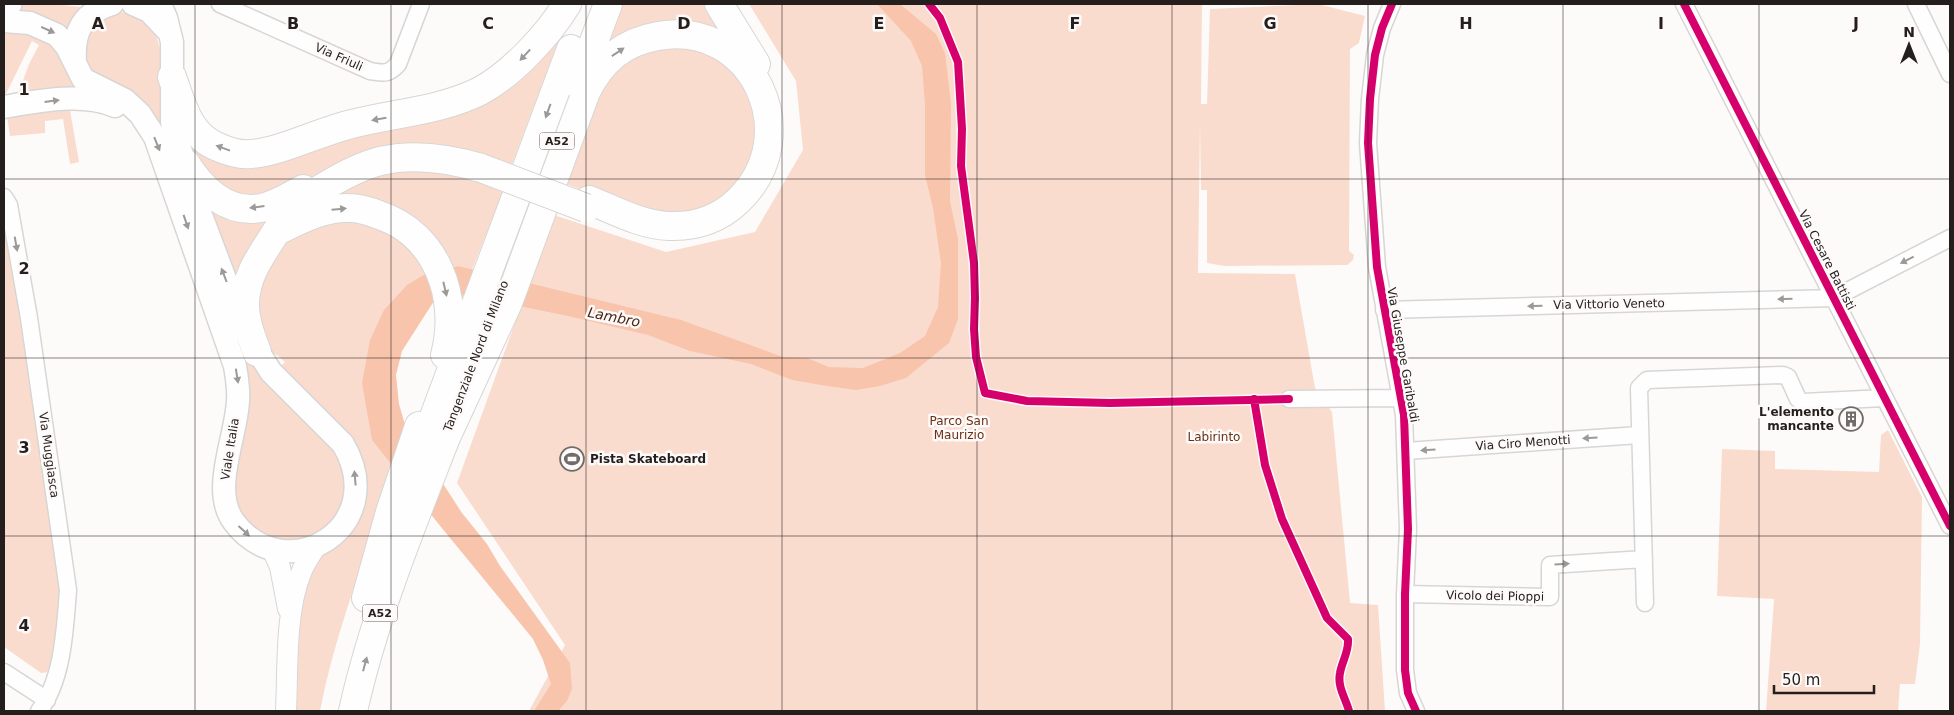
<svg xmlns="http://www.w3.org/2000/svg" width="1954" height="715" font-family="'DejaVu Sans',sans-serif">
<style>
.green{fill:#fadcce}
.water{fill:#f8c4ac}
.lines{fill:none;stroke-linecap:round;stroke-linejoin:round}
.minor-casing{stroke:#d8d6d4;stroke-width:19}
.tertiary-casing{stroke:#d8d6d4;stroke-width:22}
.secondary-casing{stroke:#d8d6d4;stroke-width:25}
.primary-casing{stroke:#d8d6d4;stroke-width:28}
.motorway-casing{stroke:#d8d6d4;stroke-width:30}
.minor{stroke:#fffefe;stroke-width:16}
.tertiary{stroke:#fffefe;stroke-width:20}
.secondary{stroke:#fffefe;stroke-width:22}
.primary{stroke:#fffefe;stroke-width:25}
.motorway{stroke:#fffefe;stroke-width:28}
.motorway-bridge-casing{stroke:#d8d6d4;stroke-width:30;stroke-linecap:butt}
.motorway-bridge{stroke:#fffefe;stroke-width:28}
.cycleway-casing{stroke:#fdfaf9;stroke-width:11}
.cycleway{stroke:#d6006c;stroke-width:8}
.oneway{fill:#9c9a99}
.grid{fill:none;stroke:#241f1d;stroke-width:1;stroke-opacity:0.55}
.labels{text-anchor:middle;stroke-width:5;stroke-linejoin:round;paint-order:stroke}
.shield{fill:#fdfaf9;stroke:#65615f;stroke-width:1}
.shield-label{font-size:11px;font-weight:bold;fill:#241f1d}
.street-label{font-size:12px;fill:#241f1d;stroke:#fdfaf9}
.poi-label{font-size:12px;font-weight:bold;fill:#241f1d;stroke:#fdfaf9;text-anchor:end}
.park-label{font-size:12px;fill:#6a3012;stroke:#fdfaf9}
.water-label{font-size:14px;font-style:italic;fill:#492513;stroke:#fdfaf9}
.grid-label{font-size:16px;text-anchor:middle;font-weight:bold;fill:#241f1d;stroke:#fdfaf9;stroke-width:5;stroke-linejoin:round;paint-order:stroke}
</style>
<rect width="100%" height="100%" fill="#fcfbfa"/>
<path class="green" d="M22,4h32l36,4 -18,23 -61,-15 8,-6z
M623,4h87l25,38 -128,4z
M749,4h453l-1,100h6l3,-95 108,-5 47,12 -6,27 -9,6 -1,202 5,4 -1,5 -6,5 -122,1 -18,-3v-73h-6l-1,-67 -2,150 97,1 20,114 17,24 18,191 28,2 7,106h-856l36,-66 -108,-162 97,-268 112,37 89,-20 48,-82 -7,-69z
M119,12l11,1 11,4 10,10 6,11 3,11 1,68 76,208 110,136 -6,59 -46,25 -42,-10 -24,-40 13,-83 -77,-268 -77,-68 -6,-41 14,-16z
M565,24l-53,140c-49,-18 -97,-27 -148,-12 -32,10 -59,31 -89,42 -5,2 -10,5 -15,5 -11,1 -25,-5 -37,-7l-31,-41 7,-5 206,-21z
M4,28l45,8 35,55 -66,3 11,-30 10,-19 -7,-4 -28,57z
M692,41l56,36 16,65 -32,55 -52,21 -88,-24 -33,-13 37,-96 22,-28z
M70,110l9,52 -9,2 -7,-45 -18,2v12l-35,3 -3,-20z
M399,165l107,19 -34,86 -14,-4 -9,2 -19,-31 -113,-33 23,-19z
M207,202l70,9 -38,79z
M324,217l64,5 43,50 -63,142 4,25 25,31c-29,79 -61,158 -77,241h-27l5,-104 5,-25 61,-95 -84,-120 5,-5 -8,-7 -10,-3 -12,-31 6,-47 18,-30z
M4,220l30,176 26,192 -3,36 -8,48 -8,1 -37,-26z
M1888,430l34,67 -2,147 -5,40h-15l-2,27h-132l8,-112 -57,-3 5,-147 53,2v18l104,3 2,-37z"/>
<path class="water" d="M877,4h23l36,30 9,19 6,50 -1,98 8,38v80l-9,24 -43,35 -26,8 -24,4 -29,-4 -35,-6 -41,-16 -61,-13 -42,-16 -80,-19 -102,-21 -32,6 -32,50 -6,24 3,29 6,21 57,88 25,31 13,22 70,97 2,26 -5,12 -9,10h-24l17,-27 -8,-24 -10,-21 -92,-112 -69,-87 -10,-57 8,-43 14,-30 23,-25 20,-12 31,-7 223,54 102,37 24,1 22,9 34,1 37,-15 25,-17 13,-29 3,-44 -8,-55 -8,-33v-71l-3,-38 -11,-25z"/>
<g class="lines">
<g class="minor-casing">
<path id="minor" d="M220,4l150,67c14,2 18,4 28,-7l23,-60
M1392,4l-10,24 -7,27 -5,44 -2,44 9,124 27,148 4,114 -3,65v76l3,23 8,18
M1684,4l266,522
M1916,4l34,70
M4,197l5,8 20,113 39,272c-3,39 -5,90 -29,121
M1384,310l450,-12 116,-60
M1289,399l113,-1
M1406,451l233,-16
M1405,594l145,3v-32l94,-6
M1645,603l-6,-215 8,-8 136,-5 5,2 10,22 5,3 81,-4
M4,672l43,28"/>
</g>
<g class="tertiary-casing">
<path id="tertiary" d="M272,549l8,18 8,42
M286,711c2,-41 -1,-99 15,-138 3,-9 10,-18 15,-27"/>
</g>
<g class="secondary-casing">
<path id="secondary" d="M133,4l16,7 17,18
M4,21l26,2 27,12 10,12 16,32 42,21 15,14 15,23 80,229c2,12 4,23 3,34 -1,36 -28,90 -4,122 52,69 158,5 109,-78l-72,-72 -27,-43 -48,-127 -24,-80v-80l-6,-24 -6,-14
M75,63c-2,-30 6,-50 37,-59
M4,107c34,-6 78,-15 111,-1"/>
</g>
<g class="primary-casing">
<path id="primary" d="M4,10l5,-6"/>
</g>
<g class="motorway-casing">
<path id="motorway" d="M719,4l37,60
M172,77c10,27 16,58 46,70 9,4 23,8 33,7 30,-2 70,-23 101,-30 43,-11 88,-13 128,-33 32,-17 69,-57 87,-87
M578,84l30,-80
M186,164c16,25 41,50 75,44 15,-3 29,-12 42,-19
M277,231c23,-11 46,-24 72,-23 10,0 20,3 30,7 58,19 81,83 66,140
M257,352c-6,-16 -12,-31 -12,-48 0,-28 17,-50 31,-72 4,-5 6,-11 10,-16 19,-21 67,-48 94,-55 34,-8 68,-3 101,7
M443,444l65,-141 78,-211c15,-31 37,-50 72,-56 94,-17 149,99 80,165 -19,18 -43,26 -69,25 -28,-1 -55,-16 -80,-26
M422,449l149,-400
M366,598l24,-86 29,-86
M353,711c22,-98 61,-191 97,-284"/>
</g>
<use href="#minor" class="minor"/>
<use href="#tertiary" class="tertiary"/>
<use href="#secondary" class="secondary"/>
<use href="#primary" class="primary"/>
<use href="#motorway" class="motorway"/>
<g class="motorway-bridge-casing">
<path id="motorway-bridge" d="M481,168l105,40"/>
</g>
<use href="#motorway-bridge" class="motorway-bridge"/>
<g class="cycleway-casing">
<path id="cycleway" d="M929,4l11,14 18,44 4,67 -1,37 13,97 1,35 -1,31 2,28 9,36 42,8 83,2 179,-4
M1392,4l-10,24 -7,27 -5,44 -2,44 9,124 27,148 4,114 -3,65v76l3,23 8,18
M1684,4l266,522
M1254,399l11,66 17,54 45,99 21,21c1,13 -6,22 -8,34 -3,14 6,26 9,38"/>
</g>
<use href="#cycleway" class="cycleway"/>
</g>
<defs><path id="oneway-solid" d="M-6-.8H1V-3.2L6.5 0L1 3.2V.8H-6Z" transform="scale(1.25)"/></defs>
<g class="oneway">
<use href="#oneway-solid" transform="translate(48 30) rotate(24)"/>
<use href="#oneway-solid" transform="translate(618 52) rotate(-34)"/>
<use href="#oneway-solid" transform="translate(525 55) rotate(133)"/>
<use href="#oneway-solid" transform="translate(52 101) rotate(-7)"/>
<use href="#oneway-solid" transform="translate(548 111) rotate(110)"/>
<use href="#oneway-solid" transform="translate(379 119) rotate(170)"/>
<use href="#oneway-solid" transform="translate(157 144) rotate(68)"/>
<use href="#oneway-solid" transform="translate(223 148) rotate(-160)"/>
<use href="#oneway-solid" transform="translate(257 207) rotate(173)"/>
<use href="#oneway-solid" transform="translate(339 209) rotate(-5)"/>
<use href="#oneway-solid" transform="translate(186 222) rotate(71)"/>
<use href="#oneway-solid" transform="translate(16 244) rotate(80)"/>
<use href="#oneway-solid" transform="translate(1907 260) rotate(153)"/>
<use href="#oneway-solid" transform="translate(224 275) rotate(-111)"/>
<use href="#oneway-solid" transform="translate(445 289) rotate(77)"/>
<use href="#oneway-solid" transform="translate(1785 299) rotate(179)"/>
<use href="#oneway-solid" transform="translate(1535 306) rotate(179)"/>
<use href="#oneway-solid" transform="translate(237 376) rotate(81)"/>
<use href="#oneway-solid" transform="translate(1590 438) rotate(176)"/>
<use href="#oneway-solid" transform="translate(1428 450) rotate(176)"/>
<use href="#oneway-solid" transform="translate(355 478) rotate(-95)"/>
<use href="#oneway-solid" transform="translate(244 531) rotate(42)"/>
<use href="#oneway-solid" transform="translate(1562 564) rotate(-3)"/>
<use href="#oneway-solid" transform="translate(365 664) rotate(-75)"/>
</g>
<path class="grid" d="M195,4v707M391,4v707M586,4v707M782,4v707M977,4v707M1172,4v707M1368,4v707M1563,4v707M1759,4v707M4,179h1946M4,358h1946M4,536h1946"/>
<defs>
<g id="building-ring" transform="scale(1.25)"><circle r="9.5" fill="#fdfaf9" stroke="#706c6a" stroke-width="1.5"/><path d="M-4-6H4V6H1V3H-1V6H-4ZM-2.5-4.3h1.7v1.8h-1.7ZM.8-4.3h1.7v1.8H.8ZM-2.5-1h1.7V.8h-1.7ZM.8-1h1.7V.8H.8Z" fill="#706c6a"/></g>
<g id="stadium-ring" transform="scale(1.25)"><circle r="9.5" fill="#fdfaf9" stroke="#706c6a" stroke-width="1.5"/><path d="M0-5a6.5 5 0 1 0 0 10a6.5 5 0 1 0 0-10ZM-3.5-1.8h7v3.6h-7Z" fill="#706c6a"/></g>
</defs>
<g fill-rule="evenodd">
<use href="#building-ring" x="1851" y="419"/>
<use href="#stadium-ring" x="572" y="459"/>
</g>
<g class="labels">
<g class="shield">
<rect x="539.5" y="132.5" width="35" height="17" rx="4"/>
<rect x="362.5" y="604.5" width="35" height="17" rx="4"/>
</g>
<g class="shield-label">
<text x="557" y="145">A52</text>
<text x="380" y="617">A52</text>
</g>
<g class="street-label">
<text transform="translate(339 57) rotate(24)" y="4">Via Friuli</text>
<text transform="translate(1827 260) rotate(63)" y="4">Via Cesare Battisti</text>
<text transform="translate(1609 304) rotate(-1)" y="4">Via Vittorio Veneto</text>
<text transform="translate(1403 355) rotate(80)" y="4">Via Giuseppe Garibaldi</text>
<text transform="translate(476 356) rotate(-69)" y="4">Tangenziale Nord di Milano</text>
<text transform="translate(1523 443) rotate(-4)" y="4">Via Ciro Menotti</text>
<text transform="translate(230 449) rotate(-81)" y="4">Viale Italia</text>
<text transform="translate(49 455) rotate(82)" y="4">Via Muggiasca</text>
<text transform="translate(1495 596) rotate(1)" y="4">Vicolo dei Pioppi</text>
</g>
<g class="poi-label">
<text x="1834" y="416">L'elemento<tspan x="1834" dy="14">mancante</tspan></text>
<text x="590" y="463" text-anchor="start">Pista Skateboard</text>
</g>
<g class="park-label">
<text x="959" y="425">Parco San<tspan x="959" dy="14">Maurizio</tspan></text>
<text x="1214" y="441">Labirinto</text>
</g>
<g class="water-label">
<text transform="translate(614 317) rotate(11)" y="5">Lambro</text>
</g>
</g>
<g class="grid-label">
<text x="98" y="29">A</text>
<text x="293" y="29">B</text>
<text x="488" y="29">C</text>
<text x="684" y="29">D</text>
<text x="879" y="29">E</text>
<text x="1075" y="29">F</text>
<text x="1270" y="29">G</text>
<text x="1466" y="29">H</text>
<text x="1661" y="29">I</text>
<text x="1856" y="29">J</text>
<text x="24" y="95">1</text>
<text x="24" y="274">2</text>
<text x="24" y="453">3</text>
<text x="24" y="631">4</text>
</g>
<rect width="1954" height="715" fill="none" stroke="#241f1d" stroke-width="10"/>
<g transform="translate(1909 45)" stroke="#fdfaf9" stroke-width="4" paint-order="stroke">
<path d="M0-4L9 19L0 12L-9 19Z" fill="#241f1d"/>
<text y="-8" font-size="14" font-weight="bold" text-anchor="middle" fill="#241f1d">N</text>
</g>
<path d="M1774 685v8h100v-8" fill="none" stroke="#241f1d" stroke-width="2.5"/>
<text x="1782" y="685" font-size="15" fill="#241f1d" stroke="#fdfaf9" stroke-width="4" paint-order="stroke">50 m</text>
</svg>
